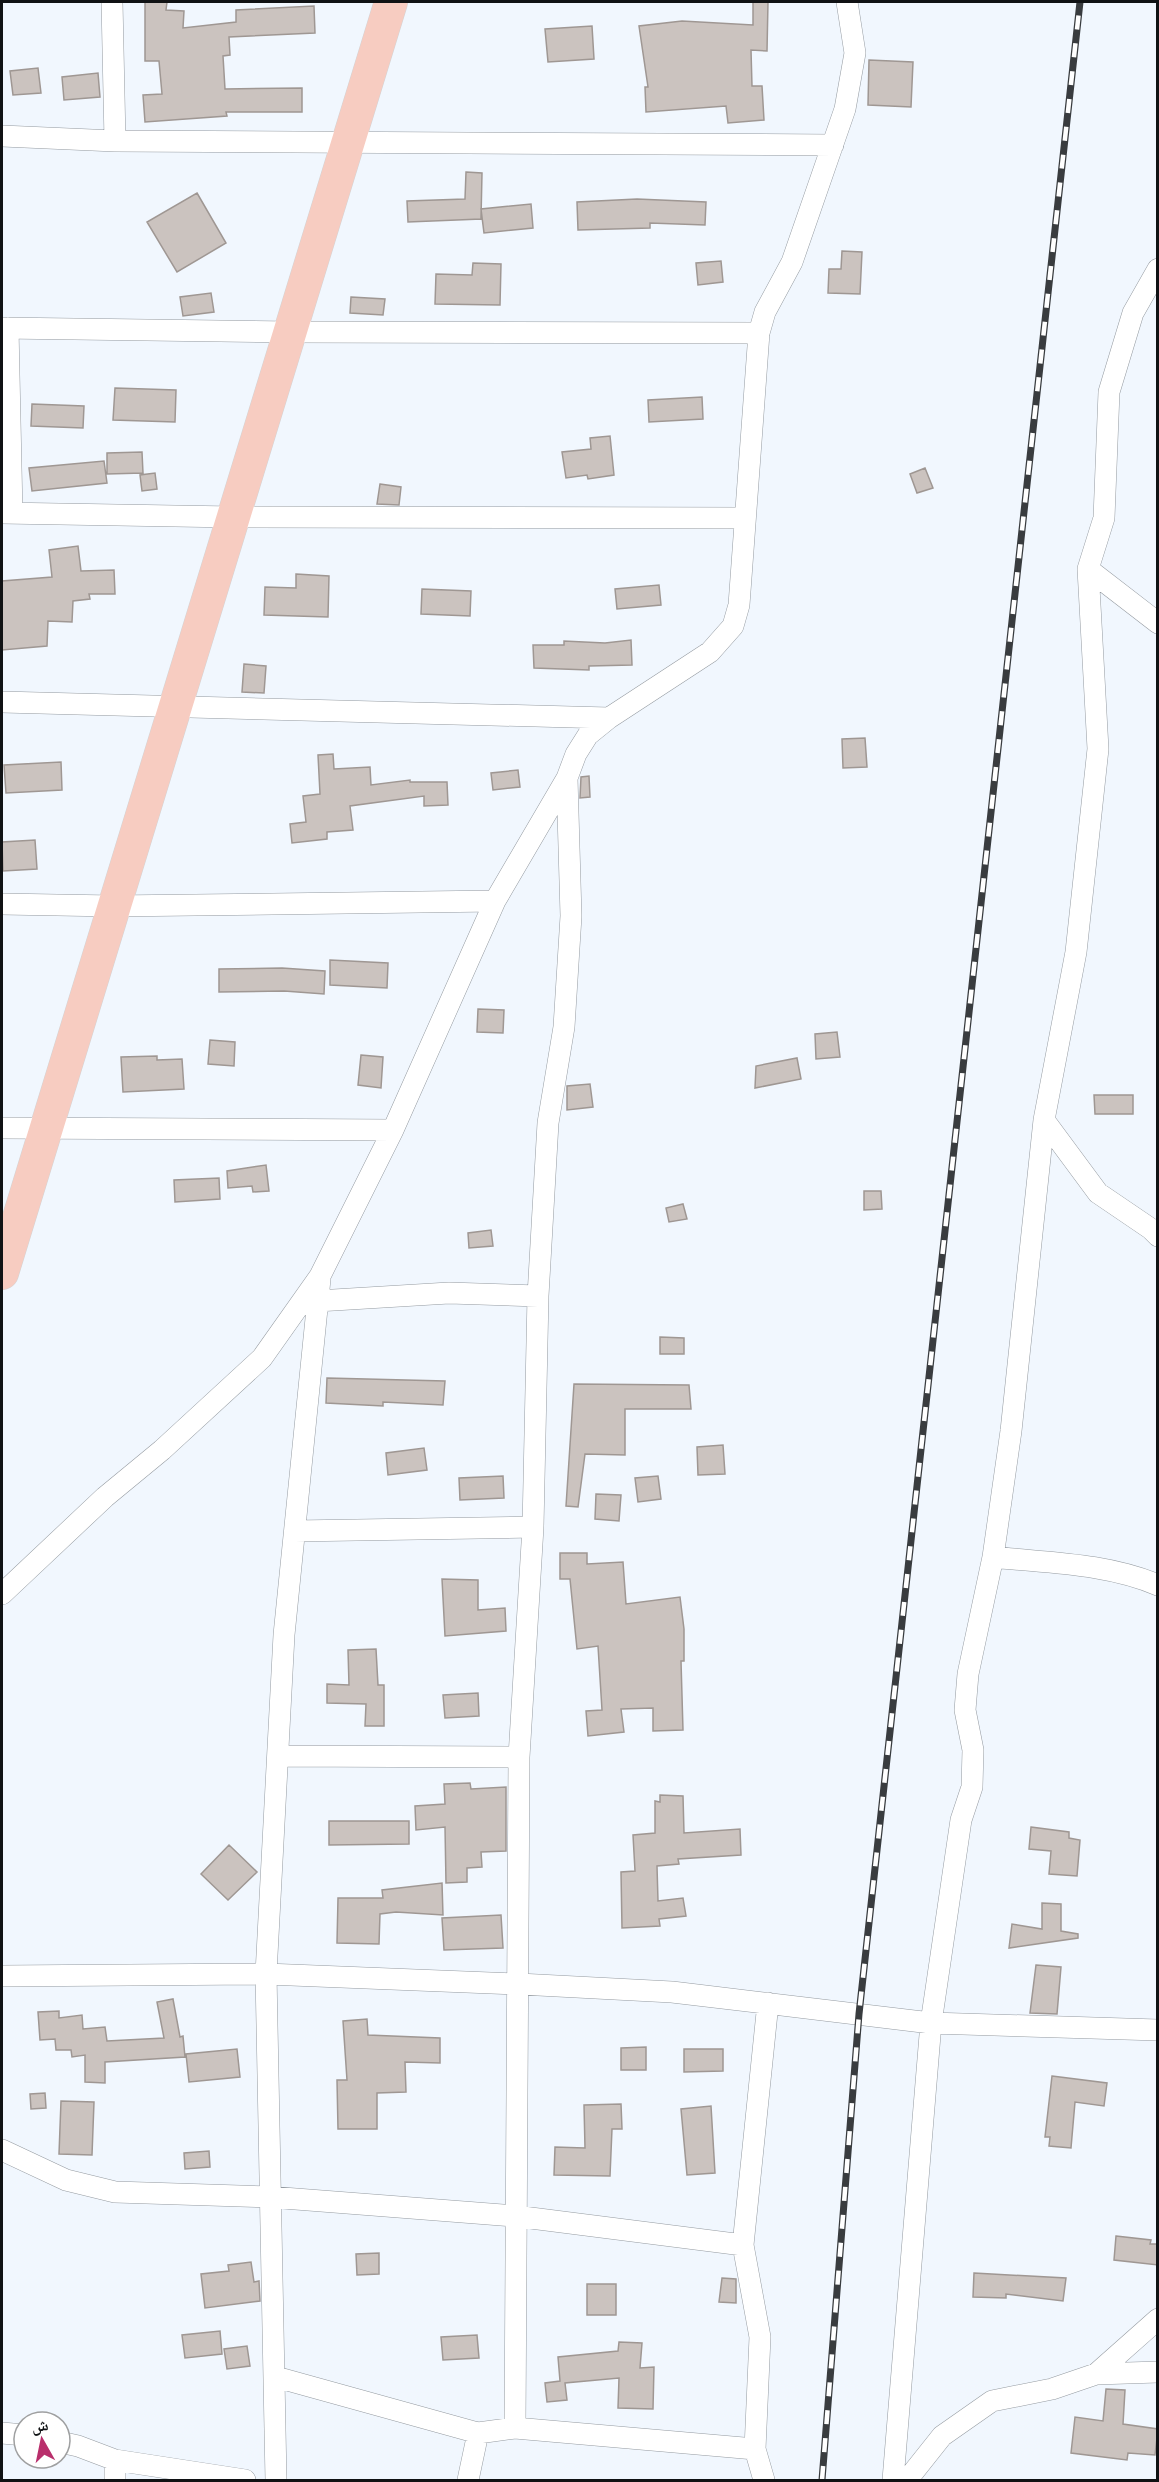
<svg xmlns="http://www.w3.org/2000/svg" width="1159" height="2482" font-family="Literata,'Noto Naskh Arabic',serif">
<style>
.building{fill:#cbc3bf;stroke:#9f9793;stroke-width:1.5}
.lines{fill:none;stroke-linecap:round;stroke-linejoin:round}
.minor-casing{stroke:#959ba1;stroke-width:22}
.primary-casing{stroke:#d4d4d5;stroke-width:34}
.minor{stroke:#fff;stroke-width:21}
.primary{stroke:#f7ccc1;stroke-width:33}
.rail-casing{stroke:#393c3f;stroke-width:7}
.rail{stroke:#fff;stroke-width:4.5;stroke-dasharray:14;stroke-linecap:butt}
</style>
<rect width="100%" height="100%" fill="#f1f7fe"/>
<path class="building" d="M145,2h22l-1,8 18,1 -1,17 53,-6v-12l78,-4 1,27 -86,4 1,18 -7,1 2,33 77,-1v24h-76l1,4 -82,6 -2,-27 19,-1 -3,-33h-14z
M753,2h15l-1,49 -16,-1 1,36h10l2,34 -36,3 -2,-17 -80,6 -1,-25h3l-9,-61 43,-5 71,4z
M592,26l2,33 -46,3 -3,-33z
M869,60l44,2 -2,45 -43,-2z
M38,68l3,25 -28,2 -3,-24z
M98,73l2,24 -36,3 -2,-23z
M466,172l16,1 -1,46 -73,3 -1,-21 58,-2z
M197,193l29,50 -49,29 -30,-50z
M637,199l69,3 -1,23 -55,-2v5l-72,2 -1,-28z
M531,204l2,24 -49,5 -3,-24z
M842,251l20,1 -2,42 -32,-1 1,-24h12z
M721,261l2,21 -25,3 -2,-22z
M473,263l28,1 -1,41 -65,-1 1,-30 36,1z
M211,293l3,19 -31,4 -3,-19z
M351,297l34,2 -2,16 -33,-2z
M115,388l61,2 -1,32 -62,-2z
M702,397l1,22 -54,3 -1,-22z
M32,404l52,2 -1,22 -52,-2z
M610,436l4,39 -26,4 -1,-4 -21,3 -4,-26 29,-3 -1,-11z
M142,452l1,21 -36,1v-21z
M104,461l3,22 -75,8 -3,-23z
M925,468l8,20 -16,5 -7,-19z
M155,473l2,16 -15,2 -2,-16z
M380,484l21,3 -2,18 -22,-1z
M78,546l3,25 33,-1 1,24h-26l1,5 -17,2 -1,21 -24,-1 -1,25 -45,4v-69l50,-4 -3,-27z
M296,574l33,2 -1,41 -64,-2 1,-28 31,1z
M659,585l2,20 -44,4 -2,-20z
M422,589l49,2 -1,25 -49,-2z
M631,640l1,25 -43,1v4l-55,-2 -1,-23h31v-4l41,2z
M244,664l22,2 -2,27 -22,-1z
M865,738l2,29 -24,1 -1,-29z
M333,754l1,15 36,-2 1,18 39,-5v2h37l1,23 -24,1v-10l-74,10 3,24 -26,2v7l-35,4 -2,-19 16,-2 -3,-26 17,-2 -2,-39z
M61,762l1,28 -56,3 -2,-28z
M518,770l2,17 -27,3 -2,-17z
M589,776l1,21 -10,1 1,-21z
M35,840l2,29 -34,2 -1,-29z
M330,960l58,3 -1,25 -57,-3z
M282,968l43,3 -1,23 -40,-3 -65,1v-23z
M478,1009l26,1 -1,23 -26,-1z
M837,1032l3,25 -24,2 -1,-25z
M210,1040l25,2 -1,24 -26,-2z
M361,1055l22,2 -2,31 -23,-3z
M157,1056v4l25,-1 2,30 -61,3 -2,-35z
M797,1058l4,21 -46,9 1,-22z
M590,1084l3,23 -26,3v-24z
M1094,1095h39v19h-38z
M266,1165l3,26 -16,1 -1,-6 -24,2 -1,-17z
M219,1178l1,21 -45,3 -1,-22z
M864,1191h17l1,18 -18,1z
M683,1204l4,15 -18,3 -3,-14z
M491,1230l2,16 -24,2 -1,-15z
M660,1337l24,1v16h-24z
M327,1378l118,3 -2,24 -60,-3v4l-57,-3z
M574,1384l115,1 2,24h-66v46l-40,-1 -7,53 -12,-1z
M723,1445l2,29 -27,1 -1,-28z
M424,1448l3,22 -39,5 -2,-22z
M503,1476l1,22 -44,2 -1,-22z
M658,1476l3,23 -23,3 -3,-24z
M596,1494l25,1 -2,26 -24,-2z
M560,1553h27v11l36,-2 3,42 54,-7 4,32v32h-3l2,69 -30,1v-23l-32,1 3,23 -36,4 -2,-25 16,-1 -4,-64 -21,3 -7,-70h-10z
M442,1579l36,1v30l27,-2 1,23 -61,5z
M376,1649l2,36h6v41h-19l1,-22 -39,-1v-19l22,1 -1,-35z
M478,1693l1,23 -34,2 -2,-23z
M470,1783l1,6 35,-2v64l-25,1 1,15 -15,1v14l-21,1 -1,-56 -29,3 -1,-24 30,-2 -1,-20z
M660,1795l23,1 1,37 56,-4 1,26 -63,4 1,5 -22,2 1,35 25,-3 3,18 -27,3 1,7 -38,2 -1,-56 14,-1 -2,-36 22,-2v-32l5,1z
M329,1821h80v23l-80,1z
M1031,1827l38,5v6l11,2 -3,36 -28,-2 2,-23 -22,-2z
M229,1845l28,27 -29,28 -27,-26z
M442,1883l1,32 -47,-3 -16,2 -1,30 -42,-1 1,-45h45l-1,-8z
M1042,1903l19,1v27l17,3v4l-69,10 3,-24 30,5z
M501,1915l2,33 -59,2 -2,-32z
M1036,1965l25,2 -4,47 -27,-1z
M173,1999l7,38 3,-1 2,21 -80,5v21l-20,-1v-27l-13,2 -1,-7h-15l-1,-11 -15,1 -2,-28 21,-1v7l23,-3 1,14 22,-2 2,14 57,-3 -7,-36z
M367,2019l1,16 72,3v25l-35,-1 1,30 -29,1v36h-39l-1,-49h10l-4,-59z
M646,2047v23h-25v-22z
M237,2049l3,28 -51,5 -3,-28z
M684,2049h39v22l-39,1z
M1052,2076l55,7 -3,23 -29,-4 -4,46 -22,-2 1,-9h-5z
M45,2093l1,15 -15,1 -1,-15z
M61,2101l33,1 -2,53 -33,-1z
M621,2104l1,25h-10l-2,47 -56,-1 1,-28 30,1 -1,-43z
M711,2106l4,67 -28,2 -6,-66z
M209,2151l1,16 -25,2 -1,-16z
M1116,2236l35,4 -1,4h8v21l-44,-5z
M379,2253v21l-22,1 -1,-21z
M251,2262l3,20 5,-1 1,20 -55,7 -4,-34 28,-3 -1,-6z
M974,2273l92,5 -3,23 -57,-7v4l-33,-1z
M722,2278l14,1v24l-17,-1z
M587,2284h29v31h-29z
M220,2331l2,23 -37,4 -3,-23z
M477,2335l2,23 -36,2 -2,-23z
M619,2342l23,1 -2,25 14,-1 -1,42 -35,-1 1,-30 -54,5 2,17 -20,2 -2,-19 15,-2 -2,-24 60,-6z
M247,2346l3,20 -23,3 -3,-20z
M1106,2389l19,1 -2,34 35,5 -3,26 -27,-2 -1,7 -56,-7 4,-36 28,4z"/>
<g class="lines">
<g class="minor-casing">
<path id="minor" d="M112,2l3,139
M2,136l113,5 718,4
M2,328l288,4 469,1
M8,328l4,185
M2,513l231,4 512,1
M1088,569l70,54
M2,702l607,16
M2,904l111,2 382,-5
M1044,1120l54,73 53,36 7,7
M2,1128l391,2
M317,1301l132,-8 89,3
M295,1531l238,-4
M993,1557c55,6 113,6 165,28
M2,1594l103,-97 57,-47 100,-92 58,-82 73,-146 102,-229 72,-123 9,-24 12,-19 21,-17 101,-66 23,-26 6,-21 20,-272 6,-21 27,-50 53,-153 10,-56 -8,-51
M278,1756l241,1
M2,1976l264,-2 253,10 153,8 259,31 227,7
M2,2150l64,30 49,12 155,5 245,19 228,29
M1096,2374l62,-55
M276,2377l202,56 37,-5 240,21
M515,2428l4,-671 14,-230 5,-231 10,-173 16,-96 7,-111 -4,-138
M2,2433l22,2
M60,2442l18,4 37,14 130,20
M115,2460v20
M276,2480l-10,-506 18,-339 36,-356
M468,2480l10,-47
M764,2480l-9,-31 5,-112 -17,-92 25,-242
M893,2480l38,-457 30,-203 11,-33 1,-37 -8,-40 3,-36 25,-117 18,-126 33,-311 32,-168 22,-203 -10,-180 16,-51 5,-126 24,-79 25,-44
M907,2480l35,-44 50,-35 60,-12 44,-15 62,-2"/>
</g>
<g class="primary-casing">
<path id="primary" d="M2,1273l389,-1271"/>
</g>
<use href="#minor" class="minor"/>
<use href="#primary" class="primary"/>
<g class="rail-casing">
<path id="rail" d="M822,2480l37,-466 221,-2012"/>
</g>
<use href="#rail" class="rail"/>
</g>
<rect width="1159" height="2482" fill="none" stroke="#101214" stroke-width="6"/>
<g transform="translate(42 2440) rotate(351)"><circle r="28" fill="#ffffff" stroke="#9fa0a1" stroke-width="1.5"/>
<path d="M0-4.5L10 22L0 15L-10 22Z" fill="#b92f6c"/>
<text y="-9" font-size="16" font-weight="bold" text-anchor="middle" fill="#101214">ش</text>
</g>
</svg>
